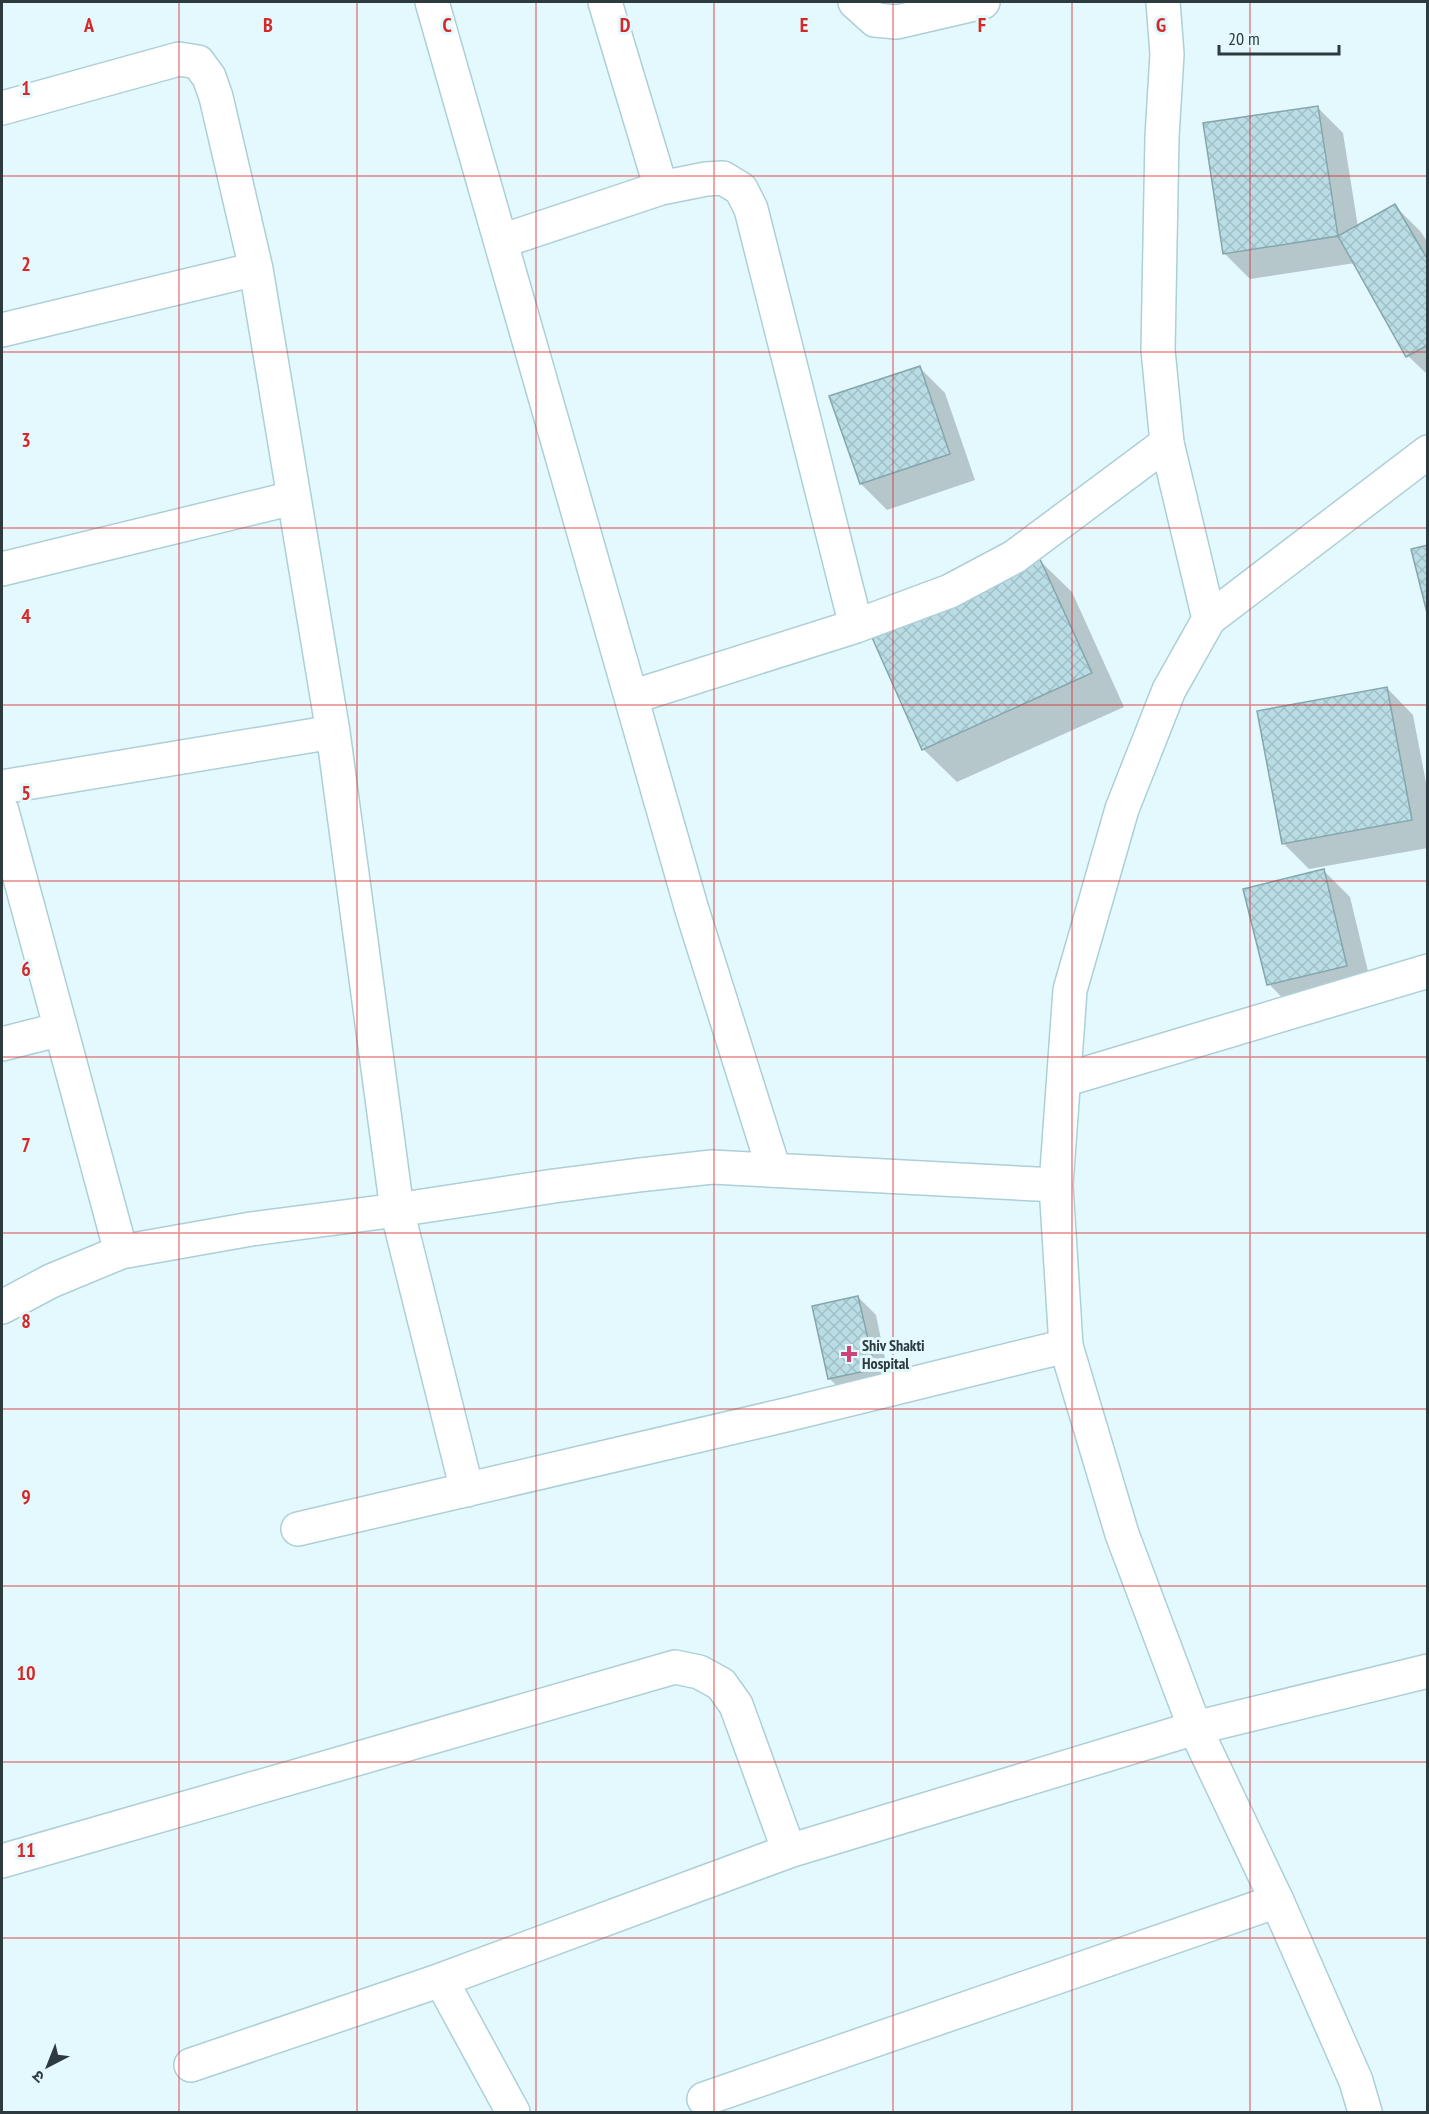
<svg xmlns="http://www.w3.org/2000/svg" width="1429" height="2114" font-family="'PT Sans Narrow','Noto Sans Devanagari',sans-serif">
<style>
.shadow{fill:#0003}
.building{fill:url(#building-cross-hatch);stroke:#84a6ad;stroke-width:1.5}
.lines{fill:none;stroke-linecap:round;stroke-linejoin:round}
.street-casing{stroke:#adcfd7;stroke-width:36}
.secondary-casing{stroke:#adcfd7;stroke-width:36}
.street{stroke:#fff;stroke-width:33}
.secondary{stroke:#fff;stroke-width:33}
.grid{fill:none;stroke:#d62828;stroke-width:1.5;stroke-opacity:0.55}
.poi-dot{fill:#ce4276;stroke:#e4f9fe;stroke-width:2}
.labels{text-anchor:middle;stroke-width:6;stroke-linejoin:round;paint-order:stroke}
.poi-label{font-size:16px;font-weight:bold;fill:#2d3b3e;stroke:#e4f9fe;text-anchor:start}
.grid-label{font-size:20px;text-anchor:middle;font-weight:bold;fill:#d62828;stroke:#e4f9fe;stroke-width:6;stroke-linejoin:round;paint-order:stroke}
</style>
<defs>
<pattern id="building-cross-hatch" width="8" height="8" patternUnits="userSpaceOnUse" patternTransform="scale(1.5)"><rect width="8" height="8" fill="#badde5"/><path d="M0 0l8 8M0 8l8-8" fill="none" stroke="#a0bfc6"/></pattern>
</defs>
<rect width="100%" height="100%" fill="#e4f9fe"/>
<path class="shadow" d="M1317,107l26,26 15,94 37,-21 26,26 7,11v132l-20,-19 -53,-93 -105,16 -26,-26z
M919,367l26,26 30,87 -88,30 -26,-26z
M1038,559l34,33 52,115 -167,75 -34,-33z
M1387,688l26,27 15,78v55l-119,21 -26,-26z
M1324,871l26,26 23,95 -78,19 -26,-27z
M858,1297l18,18 15,72 -44,9 -17,-17 -16,-72z"/>
<path class="building" d="M1318,106l20,130 -115,18 -20,-131z
M1395,204l33,56v85l-22,12 -68,-121z
M920,366l30,88 -90,30 -31,-88z
M1428,545v72l-17,-68z
M1039,557l53,116 -170,77 -52,-117z
M1387,687l25,133 -130,24 -25,-133z
M1324,869l23,97 -80,19 -24,-96z
M858,1296l17,73 -47,10 -16,-73z"/>
<g class="lines">
<g class="street-casing">
<path id="street" d="M432,2l260,908 82,260
M605,2l56,186
M855,2l20,18 22,2 86,-20
M2,108l177,-49 19,3 11,15 7,20 40,172 77,463 64,478 70,280
M502,241l159,-53 45,-9 17,-1 18,11 10,20 105,417
M2,330l254,-61
M2,569l291,-71
M632,697l224,-71 94,-35 64,-34 153,-114
M2,787l331,-55
M2,811l119,441
M2,1044l59,-15
M1064,1080l364,-109
M2,1307l49,-26 70,-29 130,-23 146,-19 157,-24 85,-11 73,-8 344,18
M298,1529l492,-115 276,-68
M2,1861l673,-194 24,5 22,12 15,21 53,146
M441,1980l72,132
M191,2065l250,-85 348,-129 406,-123 233,-57
M704,2099l573,-198"/>
</g>
<g class="secondary-casing">
<path id="secondary" d="M1163,2l4,52 -5,83 -4,213 9,93 42,176
M1365,2112l-9,-31 -79,-180 -82,-173 -73,-194 -56,-188 -10,-161 14,-195 52,-181 47,-119 40,-71 219,-167"/>
</g>
<use href="#street" class="street"/>
<use href="#secondary" class="secondary"/>
</g>
<path class="grid" d="M179,2v2110M357,2v2110M536,2v2110M714,2v2110M893,2v2110M1072,2v2110M1250,2v2110M2,176h1426M2,352h1426M2,528h1426M2,705h1426M2,881h1426M2,1057h1426M2,1233h1426M2,1409h1426M2,1586h1426M2,1762h1426M2,1938h1426"/>
<path class="poi-dot" d="M846 1345h6v6h6v6h-6v6h-6v-6h-6v-6h6z"/>
<g class="labels">
<g class="poi-label">
<text x="862" y="1351">Shiv Shakti<tspan x="862" dy="18">Hospital</tspan></text>
</g>
</g>
<g class="grid-label">
<text x="89" y="32">A</text>
<text x="268" y="32">B</text>
<text x="447" y="32">C</text>
<text x="625" y="32">D</text>
<text x="804" y="32">E</text>
<text x="982" y="32">F</text>
<text x="1161" y="32">G</text>
<text x="26" y="95">1</text>
<text x="26" y="271">2</text>
<text x="26" y="447">3</text>
<text x="26" y="623">4</text>
<text x="26" y="800">5</text>
<text x="26" y="976">6</text>
<text x="26" y="1152">7</text>
<text x="26" y="1328">8</text>
<text x="26" y="1504">9</text>
<text x="26" y="1680">10</text>
<text x="26" y="1857">11</text>
</g>
<rect width="1429" height="2114" fill="none" stroke="#2d3b3e" stroke-width="6"/>
<g transform="translate(48 2066) rotate(222)" stroke="#e4f9fe" stroke-width="4.5" paint-order="stroke">
<path d="M0-4.5L10 22L0 15L-10 22Z" fill="#2d3b3e"/>
<text y="-9" font-size="16" font-weight="bold" text-anchor="middle" fill="#2d3b3e">उ</text>
</g>
<path d="M1219 45v9h120v-9" fill="none" stroke="#2d3b3e" stroke-width="3"/>
<text x="1228" y="45" font-size="18" fill="#2d3b3e" stroke="#e4f9fe" stroke-width="4.5" paint-order="stroke">20 m</text>
</svg>
